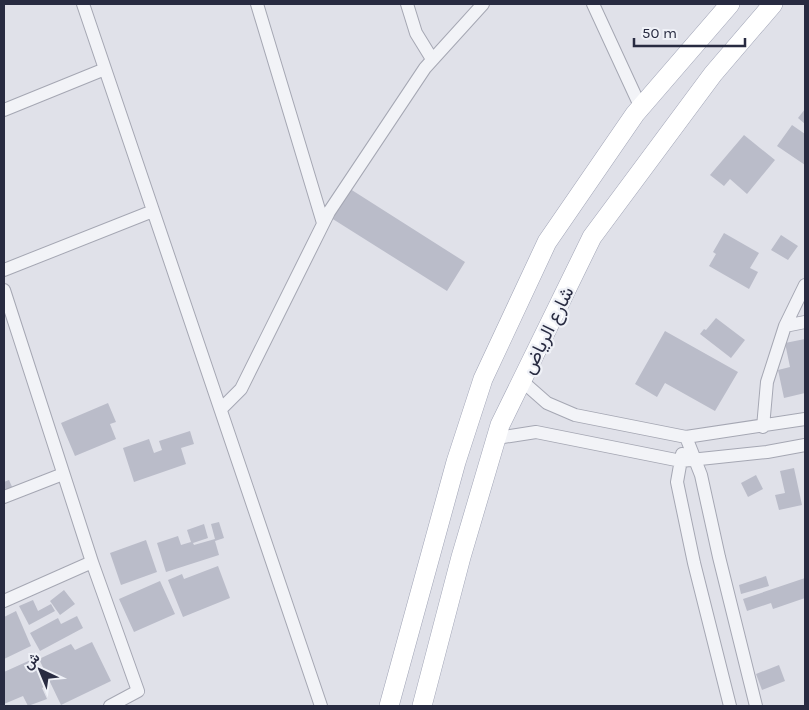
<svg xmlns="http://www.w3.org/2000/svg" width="809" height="710" font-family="Karla,Vazirmatn,sans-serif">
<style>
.building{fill:#babcc9}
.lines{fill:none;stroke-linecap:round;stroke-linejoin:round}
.street-casing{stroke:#a5a7b3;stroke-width:14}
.primary-casing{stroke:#9fa3b5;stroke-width:20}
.street{stroke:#f2f3f7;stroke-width:12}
.primary{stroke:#fff;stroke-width:19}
.labels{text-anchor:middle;stroke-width:4.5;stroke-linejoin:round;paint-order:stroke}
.street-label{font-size:19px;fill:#282b41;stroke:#eff1f7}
</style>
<rect width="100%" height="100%" fill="#e0e1e9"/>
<path class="building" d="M805,109v15l-7,-6z
M792,125l13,9v31l-28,-19z
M744,135l31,25 -28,34 -17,-15 -6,7 -14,-11z
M347,187l118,75 -18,29 -119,-75z
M724,233l35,20 -9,15 8,4 -9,17 -40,-23 7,-12 -3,-2z
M781,235l17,11 -10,14 -17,-10z
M716,318l29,22 -14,18 -31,-24 4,-5 2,1z
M665,331l73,41 -23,39 -50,-28 -8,14 -22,-13z
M805,339v54l-21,5 -6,-28 12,-3 -5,-24z
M108,403l8,19 -6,2 6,15 -41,17 -14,-33z
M190,431l4,13 -13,4 5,16 -52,18 -11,-34 26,-9 5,14 8,-3 -3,-9z
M794,468l8,37 -23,5 -4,-15 10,-2 -5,-22z
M756,475l7,14 -15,8 -7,-14z
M9,480l4,9 -9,4v-11z
M219,522l5,16 -9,3 4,14 -53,17 -9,-29 21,-7 3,9 10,-3 -4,-12 17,-6 4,14 -15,5 1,2 21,-6 -4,-15z
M146,540l11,32 -36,13 -11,-32z
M218,566l12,32 -47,19 -15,-37 14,-6 2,5z
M766,576l3,10 -28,8 -2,-9z
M805,578v20l-32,11 -2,-6 -24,8 -4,-12z
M160,581l15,33 -41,18 -15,-33z
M64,590l11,14 -15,11 -10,-14z
M33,600l5,11 13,-7 4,7 -26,14 -10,-19z
M16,611l15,35 -27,13v-42z
M77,616l6,12 -43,23 -10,-18 28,-15 3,6z
M92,642l19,39 -50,24 -22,-46 32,-15 4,6z
M35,658l12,27 -5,3 5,11 -19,7 -5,-10 -19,8v-32z
M779,665l6,16 -23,9 -6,-16z"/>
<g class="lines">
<g class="street-casing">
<path id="street" d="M83,4l238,702
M257,4l66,219
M407,4l9,29 16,26
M593,4l48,104
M4,110l101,-41
M4,270l149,-59
M4,290l88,272 -88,39
M785,326l20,-4
M522,381l25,22 28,12 111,22 119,-18
M221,409l20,-20 88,-177 96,-144 58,-64
M763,427l4,-45 18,-56 20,-41
M686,437l15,38 18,82 37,149
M497,438l39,-6 145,29 86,-9 38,-7
M682,454l-5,28 17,81 36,143
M4,497l59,-23
M92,562l46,129 -28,15"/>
</g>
<g class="primary-casing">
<path id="primary" d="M389,706l67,-244 27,-83 64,-137 88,-128 95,-110
M422,706l39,-149 39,-132 92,-188 121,-163 60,-70"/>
</g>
<use href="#street" class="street"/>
<use href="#primary" class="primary"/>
</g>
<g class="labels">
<g class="street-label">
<text transform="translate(547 330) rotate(-64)" y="7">شارع الرياض</text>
</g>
</g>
<rect width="809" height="710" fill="none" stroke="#282b41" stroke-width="10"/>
<g transform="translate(40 670) rotate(316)" stroke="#eff1f7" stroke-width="4" paint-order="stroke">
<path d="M0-4L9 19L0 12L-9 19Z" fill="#282b41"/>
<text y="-8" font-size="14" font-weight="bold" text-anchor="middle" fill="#282b41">ش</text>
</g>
<path d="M634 38v8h111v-8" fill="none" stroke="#282b41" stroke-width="2.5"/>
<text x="642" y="38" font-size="15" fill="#282b41" stroke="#eff1f7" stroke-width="4" paint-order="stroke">50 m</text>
</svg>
